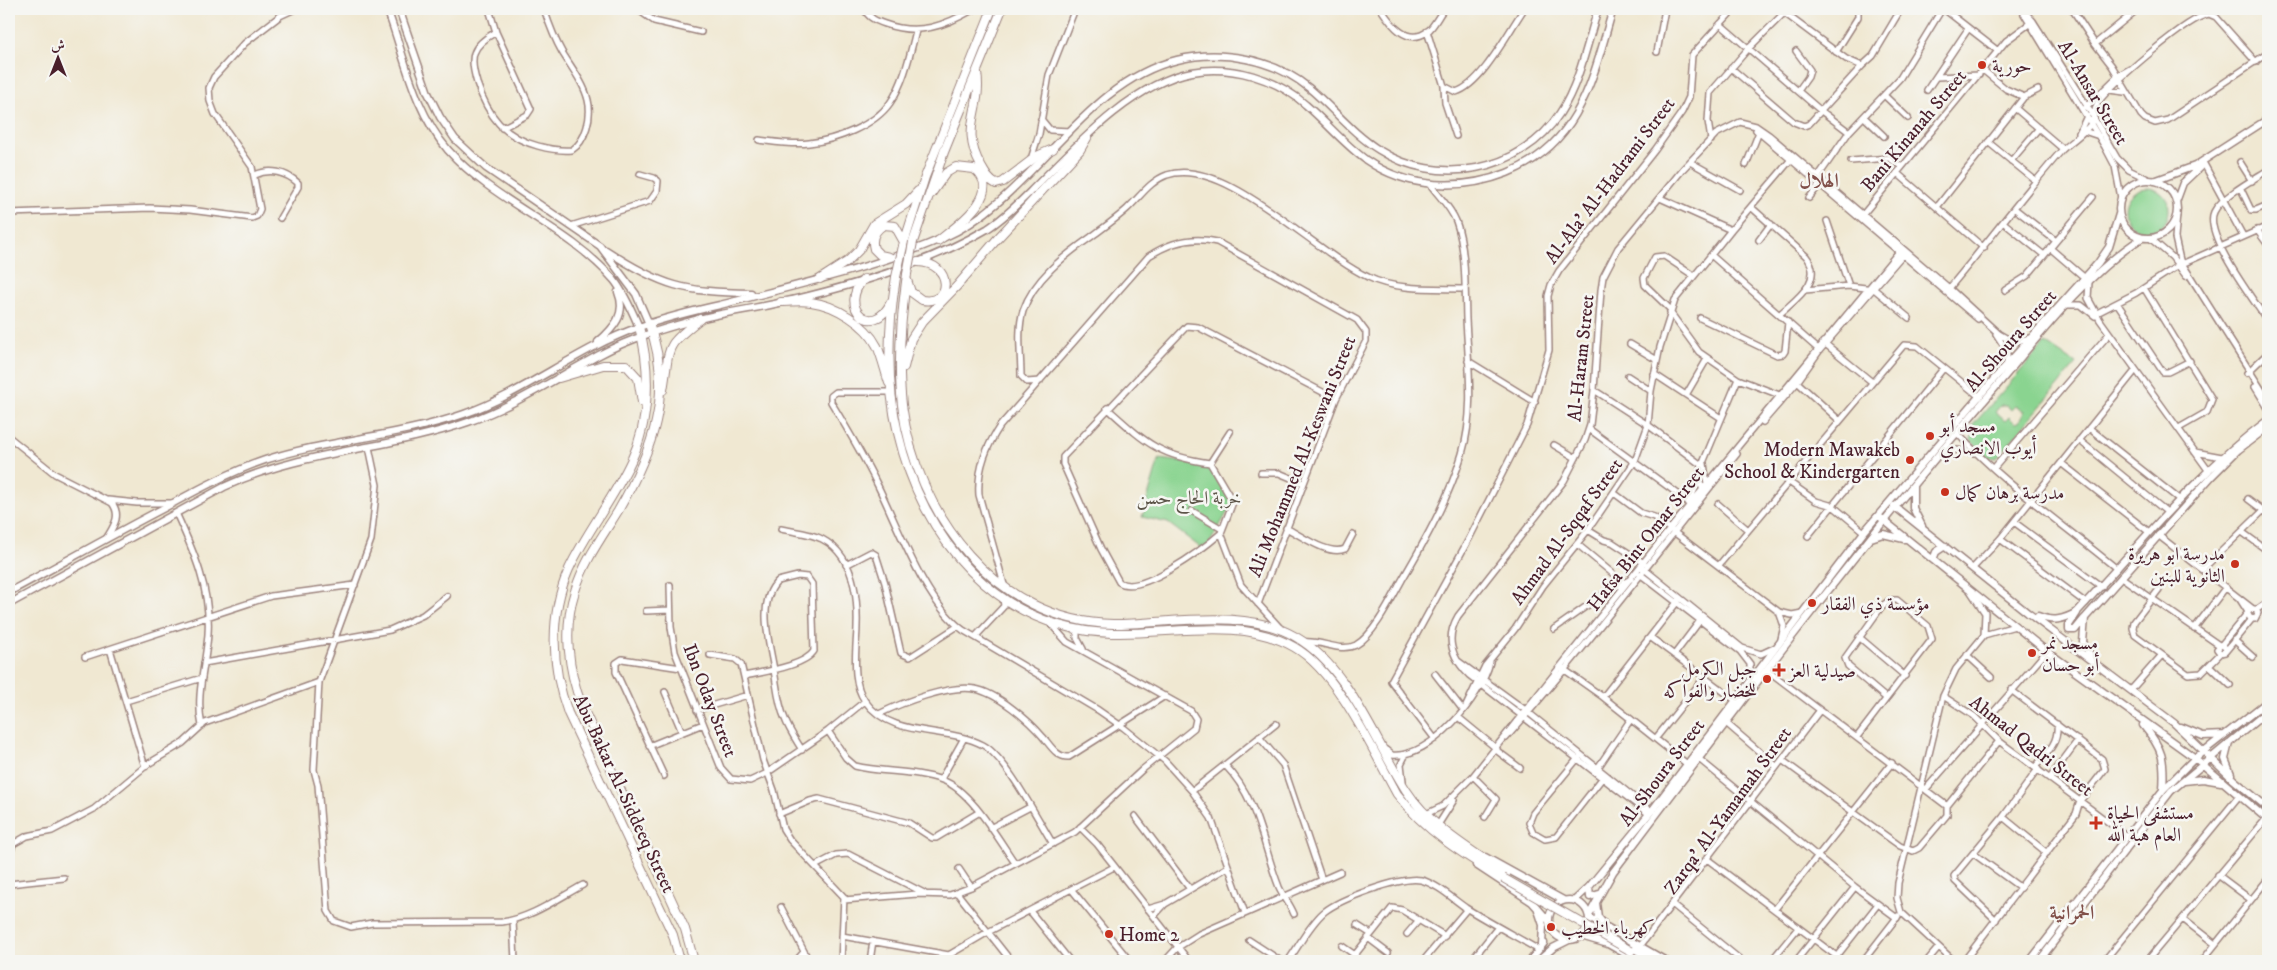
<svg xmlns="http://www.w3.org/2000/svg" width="2277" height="970" font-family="'IM FELL DW Pica',Amiri,serif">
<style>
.green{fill:#8ad490;stroke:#6a7a5e;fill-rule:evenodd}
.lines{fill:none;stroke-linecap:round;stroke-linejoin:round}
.minor-casing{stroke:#9d847e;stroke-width:8}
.major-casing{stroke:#9d847e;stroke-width:9}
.highway-casing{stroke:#9d847e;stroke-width:10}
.minor{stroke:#fff;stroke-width:5}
.major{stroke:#fff;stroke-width:6}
.highway{stroke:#fff;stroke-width:8}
.highway-bridge-casing{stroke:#9d847e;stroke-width:10;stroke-linecap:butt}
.highway-bridge{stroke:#fff;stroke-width:8}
.poi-dot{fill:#c8321e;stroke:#f6f6f2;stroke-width:2}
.labels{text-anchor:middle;stroke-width:5;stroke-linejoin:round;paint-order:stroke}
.poi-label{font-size:19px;fill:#4a1f2b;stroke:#f6f6f2;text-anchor:start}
.street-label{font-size:19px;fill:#4a1f2b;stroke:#f6f6f2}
.park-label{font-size:19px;fill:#5d5549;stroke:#f6f6f2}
.neighbourhood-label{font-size:20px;font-weight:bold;fill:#81504a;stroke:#f6f6f2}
</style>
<rect width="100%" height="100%" fill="#f6f6f2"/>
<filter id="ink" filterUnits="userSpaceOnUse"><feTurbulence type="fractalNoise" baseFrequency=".02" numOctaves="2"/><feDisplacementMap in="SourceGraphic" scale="10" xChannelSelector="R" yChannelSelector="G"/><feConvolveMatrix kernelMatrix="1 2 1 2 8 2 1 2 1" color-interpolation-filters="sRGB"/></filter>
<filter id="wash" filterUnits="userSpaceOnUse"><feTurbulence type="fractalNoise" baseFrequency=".0096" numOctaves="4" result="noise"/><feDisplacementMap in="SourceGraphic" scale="20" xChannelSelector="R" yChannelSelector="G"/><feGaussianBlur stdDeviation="1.12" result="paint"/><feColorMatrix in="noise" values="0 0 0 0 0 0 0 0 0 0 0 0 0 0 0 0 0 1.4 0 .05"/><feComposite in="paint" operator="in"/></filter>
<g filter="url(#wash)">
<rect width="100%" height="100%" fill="#f0e8d2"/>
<path class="green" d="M2125 210a22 22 0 1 1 44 0a22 22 0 1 1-44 0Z
M2045,343l31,21 -79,94 -9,-1 -17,-16 1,-15zM2001,405h5l5,5 4,-4 9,6 -5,10 -4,1 -6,-6 -4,4 -10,-9z
M1159,459l50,6 24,38 -28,48 -37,-28 -26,-6z"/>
</g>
<g filter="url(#ink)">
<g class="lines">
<g class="minor-casing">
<path id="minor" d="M489,9l7,23 35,77 -4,6 -25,13
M637,9l17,12 47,11
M864,9c5,9 12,12 21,15 33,12 60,2 89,-15
M1381,9c10,15 26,38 47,22 6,-5 11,-16 16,-22
M1779,9l67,50 16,7 11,-10 28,-47
M1944,9l54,42
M2022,9l11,12 54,85 30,52 12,12 21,10
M2072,9l23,35 17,22 29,49 4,4 10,4 13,-3 100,-67
M2024,14l81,133 10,19 6,32
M1720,24l100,86 29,22
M1427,31l17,55 12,6c26,-8 52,-60 68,-83
M496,32c-25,14 -27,25 -19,51 11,33 27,54 61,63 11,3 23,5 34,4 14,-9 20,-34 16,-50 -4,-17 -17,-33 -26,-48 -8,-14 -13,-28 -18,-43
M2095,44l43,-35
M1796,51l14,19 -2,7 -10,14
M1657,52l8,-43
M1836,52l22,-35v-8
M1731,68l63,54 10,4 5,-2 53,-58
M1983,70l23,19 18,8
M1937,77l42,-2
M1444,87l1,16 11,33
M1927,90l41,-61
M2109,90l15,2
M1885,96l23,22
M2086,107l32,-31 12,-7
M2015,108l48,41
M1864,117l20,19
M1041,119l9,11 20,1
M1756,130l222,189
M2084,131l15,5
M2079,133l8,-17
M759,140c16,2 33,5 50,3 27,-3 65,-17 81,-40 14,-20 20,-49 26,-72
M1711,140l-3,-19 2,-28 38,-44 36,-36
M1988,142l48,39
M1031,159l8,-25 10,-59 26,-66
M1851,161l38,-3 13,9
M2011,161l28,-33
M1690,162l50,28
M2240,162l12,19
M2204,164l39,72
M1746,165l13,-33
M2268,170c-14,9 -47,27 -54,42 -11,23 41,89 54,110
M1897,173l87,75
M255,175c15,-7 31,-3 43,8v4l-18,31
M1817,178l32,-46 51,-54 42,-69
M2241,189l10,21h5l12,-5
M1660,198l71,32
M1809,198l12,-15
M1751,207l55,49c19,24 -10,43 -26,58
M1937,207l87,-110 14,-7
M2015,209l41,32
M9,213l141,-5 40,2 62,8 5,-2 3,-7 -8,-42 -37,-53 -5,-13 -1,-13 5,-11 31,-34 35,-27 15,-7
M2177,214l-2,24 5,22 88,140
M1860,218l146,-177 27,-20
M2004,223l40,32
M571,226l79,-25 7,-10 1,-10 -4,-3 -14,-4
M2257,230l11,15
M2150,238l22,19 14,19
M1759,240l12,-16
M2050,248l35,30
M1711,255l107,94
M2182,264l86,-38
M2089,282l-1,16 12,22 108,150
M1849,286l25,3 35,29
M2144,288l68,111 -5,13 -28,16
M1805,290l44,-4 -22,-65
M2005,290l22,-14 66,-79
M1946,292c39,-46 76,-96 116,-142 9,-9 20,-15 28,-25 6,-7 3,-17 9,-24 15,-19 89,-84 110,-87l7,3 40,45
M2117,303l46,69h5l22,-11
M2067,305h14l14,11
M1671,310l-26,-25 -1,-7 11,-21 9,-1 30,20
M1670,312l29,40 39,27
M2095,314l41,-21 43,-28
M1700,318l77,37 6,-1 2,-3 3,-29
M1996,334l11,17v14
M1823,342l49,40
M1630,344l27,16
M1468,361l67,41
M2247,373l21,-20
M1654,374l67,44
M1628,376l23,15
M1040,381l-13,1 -6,-6c0,-21 -4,-45 2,-65 10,-31 42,-56 68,-74 12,-9 25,-18 36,-28 13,-12 23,-28 40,-34 58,-19 147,77 201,102 28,14 66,11 97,12
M1796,381l44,40
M2255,387l13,21
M1594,390l54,35 56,42
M892,392h-56l-5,4v6c17,28 33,55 47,84 21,43 47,116 85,144l135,80 26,18 41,33 27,30 19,27 34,95
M1686,395l21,-36
M1107,408c38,34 51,48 103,55l20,-31
M1763,422l32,-37 25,-35 85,-98
M2089,428l91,72
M1589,429l100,73
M1957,433c47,51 106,91 160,136
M9,437l46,37 57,29c10,13 1,24 -6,36
M2079,440l88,72
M1554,445l22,13
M1941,452l15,-2 18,3
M2195,452l27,5
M1210,463l23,39 -12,31 20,52 40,44
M1704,463l3,22
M2061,463l88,69
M1994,468l115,-134
M1261,473h18l24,10
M1789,482l27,19 17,5 31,26
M1703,490l-4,-10 1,-10 38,-91 44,17
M1614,493l27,20 13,4 125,95 13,3 10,-2
M2248,499l20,15
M108,500l29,3h35
M1688,504l11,-24
M1718,504l30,26
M1192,511l30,18
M176,513c18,39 35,77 32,121 -2,31 -13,61 -6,92
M2014,522l88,65
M1286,528c16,8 42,28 59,21l8,-15
M781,529c14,3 29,4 41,10 37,19 37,71 34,106 -1,18 -2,41 9,56 28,39 80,24 118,44 23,12 55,75 70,99
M1588,530l16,10 8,2 32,21
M2242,532l26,19
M1221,533c-17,15 -81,64 -102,49l-18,-33 -38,-85v-7l124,-131 11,1 138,72
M2158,535l95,74
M1808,536l135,-167
M2000,539l86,64
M1577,544l46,38
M846,565l25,-13 5,3 9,28 16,70 9,4 48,-31
M1719,565l185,-220 13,1 63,51
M1643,568l99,80 19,6 13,-6
M1973,568l27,-29 135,-168
M2203,569l65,-63
M1640,574l100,77 10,13v16
M2121,577l98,68
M2167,579l-33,43 -1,6 2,7 53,39 13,-1 20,-20
M670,585l1,42 4,25 46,116 10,11 19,2 17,-8 61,-42 37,-30
M1005,588l-26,-93c-2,-26 7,-48 21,-69l149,-170c21,-14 44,-20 68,-14l140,78 9,12v9l-30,58 -78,205
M1971,592l14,21 -1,22
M2239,598l9,14
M2256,610l12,-8
M646,611l24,-1
M1779,612l5,14 -3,13
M1077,629v9l6,11
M1554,629l54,-38 23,-12
M2194,629l32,-42
M975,637l29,-31 -1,-7
M1650,637l85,63
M1859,637l46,39
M2234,640l19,17
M1304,642c18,-2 36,11 52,3 18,-10 36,-47 46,-65 23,-39 47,-82 60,-126 13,-43 6,-91 4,-135 -1,-30 0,-71 -10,-98 -6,-15 -17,-24 -26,-37
M2222,644l28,-34 5,-1 3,4 -3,6 -5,-1 -2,-4
M110,649l35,118
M2226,649l-4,-5 -5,5 3,4 5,-1 27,-33
M710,655l25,4 6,5 22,96 11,30 9,39 7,11 54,57 -3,64
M1674,655l28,-37
M1967,655l24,22
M85,657l186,-61 84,-11
M1458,661l66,48 127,102
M204,663l186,-33 33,-15 24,-19
M2210,666l20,19
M1562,668l41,29 84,67
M1767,670l180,136 52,-65
M1435,674l28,36
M745,676c17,-4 60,-10 69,-25l-2,-67 -5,-7 -9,-1 -20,5c-22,21 -8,63 -4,89 3,17 4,34 11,49 4,11 11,21 17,31
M319,682l-5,88 4,15 10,126 6,10 17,6 21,-4 130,-1c29,-4 55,-23 81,-37
M2131,690l30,-34
M665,692l17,40
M1943,696l31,20 25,25 128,95
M1603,697l75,-96
M126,701l76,-23
M1466,706l19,-40 30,-37 28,-43 45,-56 47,-69 13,-36 3,-34 9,-44 15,-47 56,-70 62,-73
M697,710l51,-15
M879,714c22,-11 71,-30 96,-25 22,4 54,31 68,48 7,8 14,21 26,20l96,-61
M1458,717l39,32
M1726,723l50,43
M828,731l18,27 9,8c28,7 60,4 87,14 29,10 56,59 73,83
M1259,737l24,28 39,115
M1857,737l75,-98 -4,-13 -31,-26h-7l-8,6 -37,52 3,8 38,32
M1506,738c81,-91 154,-190 231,-284
M1656,738l48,-60
M1435,739l-44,-58 79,-144 57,-112 22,-75 -1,-54 3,-11 8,-14 96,-121 27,-38 7,-15 3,-42 42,-46
M649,746l54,-22
M1386,750l6,5c39,4 90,-59 98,-93
M1496,750l24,18
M1579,757l-46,56 -4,10 4,9 12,7 11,-2 48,-61
M1699,759l156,128 42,31
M1892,763l-39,49 47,34 13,5 6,-3 28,-33v-9
M1225,765c34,35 37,79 54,122 4,9 11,17 15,27
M2035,767c12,-14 24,-24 22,-43
M1597,769l34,-50
M664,776l-48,-104v-9l6,-4 59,9
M1473,776l23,23 -11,18
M2050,778l28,-38
M941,779l23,-41
M1403,781l-2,-17 5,-10
M1926,789l121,-138
M1192,791l84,-67
M779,814l31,-13 9,-2 90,24 23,15h4l42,-25
M1426,814l17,-8 30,-30 197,-247 231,-280
M1649,814l-180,-139c-18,-18 -24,-37 -11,-59l106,-135 21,-41 5,-15 4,-35 7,-100 2,-13 15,-29 65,-79 33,-35 24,-12 16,4 13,9 180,153 50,46 14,8 17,-4
M1135,816l55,73
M2003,817l44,36
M1438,825l16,-25
M1080,827l17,17 92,117
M990,828l40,-21
M1974,854l47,34
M9,858l4,-14 14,-8 25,-5 42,-22 54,-45 35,-21 22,-20 114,-41 52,-142 6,-55 -8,-38
M1707,859l136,102
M815,866l21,-11 12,-1 76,39
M959,869l12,18
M2218,875l32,24
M9,884l55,-6
M1072,890l58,71
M958,894l53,67
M844,900l73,-6 33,1 21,-8 104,-55 68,-63 51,-41 2,-9 -5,-8 -124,-69 -17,-19
M781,907l28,54
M1148,909l17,-5
M1775,909l78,-97 -71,-52
M1030,911l40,50
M1154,916l11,-12 63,-37
M9,917l1,44
M2183,919l32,25
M1996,920l-41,-39 -1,-5 49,-59 35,-48
M513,921l2,40
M1357,925l14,9
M1407,934l12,-14
M842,936l107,19 39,-23 126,-65
M1368,938l20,15
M1249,940l32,21
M1641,945l31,-41
M1342,946l13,9
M796,961l8,-9
M870,961l3,-20
M1165,961l12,-13 22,-14 141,-62
M1288,961c11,-15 21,-36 36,-49 16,-13 77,-36 97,-32 16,4 32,19 45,28 24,15 49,28 73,42
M1350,961l42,-53 10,2 43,26
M1423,961l44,-52
M1471,961l27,-34
M1742,961l-70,-57 148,-194
M1771,961l27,-33
M1796,961l59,-74
M1833,961l45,-57
M1863,961l35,-45
M1927,961l11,-13
M1954,961l-53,-49 -4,-14 1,-15 45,-187 13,-27 28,-34 31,-9
M1964,961l112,-147 4,-13 25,-32 -3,-10 -91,-69
M2104,961l135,-165
M2147,961l119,-142
M2202,961l66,-82
M2265,961l3,-3"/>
</g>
<g class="major-casing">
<path id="major" d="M387,9c18,48 26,100 61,141 47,53 119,76 166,130 11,14 18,31 25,47
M399,9l29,84 12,24 15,22 31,29 114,78 36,48 13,30
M2119 209a29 29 0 1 1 58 0a29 29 0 1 1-58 0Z
M2154,181l41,-15 73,-47
M2176,202l7,-19 18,-17
M606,250c56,37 79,42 145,43
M598,342c16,-14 29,-28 20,-50
M1913,486v22l9,18
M1894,506l134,107 146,110 60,57 34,28
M1881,518l164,132 150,108 73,62
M1871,538l12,-4 21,5
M1933,560l3,-8 9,-6
M9,592c52,-28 103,-57 155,-84 33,-18 66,-36 101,-48 65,-21 134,-23 199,-46 62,-22 113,-65 175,-87 26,-9 54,-16 81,-22 72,-19 155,-37 223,-67 89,-38 138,-155 234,-178 44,-11 97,-1 132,28 24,20 43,45 70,62 58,37 142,23 181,-37 20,-31 27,-69 38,-104
M9,604l215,-117c78,-37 164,-37 244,-65 48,-17 88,-44 131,-67 32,-17 66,-27 100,-36 27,-7 54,-10 80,-16 70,-16 147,-38 208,-74 16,-10 30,-24 43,-37 43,-43 102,-109 162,-120 40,-7 84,6 114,33 21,18 38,39 60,55 42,29 95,31 141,13 74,-29 86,-96 106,-164
M2077,613l-8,12v5h6l9,-11
M2038,616c15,6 25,4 39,-4 62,-66 118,-138 191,-192
M2093,660l-10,-18 2,-24 126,-141 27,-27 30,-23
M2143,725c20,24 22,34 20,65
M2181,727l22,9 21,-1
M2229,743l-4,16 6,15
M2184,781l19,-2 18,3
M1485,857l78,43
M1476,865l56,37 16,18
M1589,887l1,10 9,-3
M1549 920a20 20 0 1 1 40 0a20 20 0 1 1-40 0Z
M1575,900l14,-13 64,-78 211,-277 130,-153 104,-116 11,-16 10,-33
M1596,903l2,14 5,6
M1538,910l5,15 -1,20
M1589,915l24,-43c120,-159 240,-319 370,-470 46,-53 100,-127 159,-164
M1589,917l77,44
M1581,936l27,8 30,17
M1530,961l14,-18
M1538,961l15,-13 16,-8
M2030,961l133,-171 32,-32 73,-57
M2039,961l132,-170 97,-80"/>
</g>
<g class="highway-casing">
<path id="highway" d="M977,73c6,37 -18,54 4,93 4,7 7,14 15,18l7,-2 34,-26 16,-7
M931,194l15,-21 10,-6 18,2c32,24 -19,58 -36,72
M913,242l31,-90 58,-143
M903,246l22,-69 67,-168
M889,257l-9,-2 -6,-6c-3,-10 1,-19 10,-24l11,1 9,16
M907,274c-6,43 -10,87 -5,131 14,109 94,217 211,219 57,0 132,-17 183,13 53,31 78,103 110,153 23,36 65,60 100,84
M896,277c-8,50 -10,106 2,156 24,105 99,197 214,200 59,2 128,-17 182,14 44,25 79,104 103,147 28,37 67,61 106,84
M820,279l28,-18 11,-11 15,-26 32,-20 12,-13
M864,279c-27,28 9,61 27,23
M907,280l4,12 11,8c31,5 31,-37 -4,-38
M781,302c10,0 21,-2 30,0 24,3 55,22 66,44 5,11 8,25 12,37
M649,324c26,69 3,128 -31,187 -16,26 -34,50 -43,80 -12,37 -7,79 7,115l103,223 9,32
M639,327c12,42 11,94 -8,134 -17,37 -44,70 -62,108 -20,46 -18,98 -1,144l105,222 7,26
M904,367l7,-28 11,-17 35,-36 41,-48 82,-88 7,-12
M559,378l44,-13h23l12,13 4,24
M663,390c8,-45 -1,-41 37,-71
M1633,947l23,14"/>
</g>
<use href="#minor" class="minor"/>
<use href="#major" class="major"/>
<use href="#highway" class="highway"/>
<g class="highway-bridge-casing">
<path id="highway-bridge" d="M907,274l6,-32
M896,277l7,-31
M1503,878l128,73"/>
</g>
<use href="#highway-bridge" class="highway-bridge"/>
</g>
</g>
<g class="poi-dot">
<circle cx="1982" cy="65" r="5"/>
<circle cx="1930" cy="436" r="5"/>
<circle cx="1910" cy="460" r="5"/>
<circle cx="1945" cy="492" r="5"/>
<circle cx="2235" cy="564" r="5"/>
<circle cx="1812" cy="603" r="5"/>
<circle cx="2032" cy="653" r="5"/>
<path d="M1776.5 662.5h5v5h5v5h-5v5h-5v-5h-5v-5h5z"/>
<circle cx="1767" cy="679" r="5"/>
<path d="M2093.5 815.5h5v5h5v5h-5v5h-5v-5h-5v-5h5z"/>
<circle cx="1551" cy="927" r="5"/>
<circle cx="1109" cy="934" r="5"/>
</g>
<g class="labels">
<g class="poi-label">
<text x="1992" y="72">حورية</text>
<text x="1940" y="432">مسجد أبو<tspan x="1940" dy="22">أيوب الانصاري</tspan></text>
<text x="1900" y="456" text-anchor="end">Modern Mawakeb<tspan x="1900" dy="22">School &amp; Kindergarten</tspan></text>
<text x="1955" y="499">مدرسة برهان كمال</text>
<text x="2225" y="560" text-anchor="end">مدرسة ابو هريرة<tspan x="2225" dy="22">الثانوية للبنين</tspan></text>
<text x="1822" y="610">مؤسسة ذي الفقار</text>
<text x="2042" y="649">مسجد نمر<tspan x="2042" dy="22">أبو حسان</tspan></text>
<text x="1757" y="675" text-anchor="end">جبل الكرمل<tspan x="1757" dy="22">للخضار والفواكه</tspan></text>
<text x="1789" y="677">صيدلية العز</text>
<text x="2107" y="819">مستشفى الحياة<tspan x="2107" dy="22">العام هبة الله</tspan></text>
<text x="1561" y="934">كهرباء الخطيب</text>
<text x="1119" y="941">Home 2</text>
</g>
<g class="street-label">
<text transform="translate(2094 92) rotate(59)" y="7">Al-Ansar Street</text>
<text transform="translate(1913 130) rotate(-50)" y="7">Bani Kinanah Street</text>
<text transform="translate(1609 180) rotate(-53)" y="7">Al-Ala' Al-Hadrami Street</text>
<text transform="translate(2010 340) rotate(-49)" y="7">Al-Shoura Street</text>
<text transform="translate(1580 358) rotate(-84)" y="7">Al-Haram Street</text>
<text transform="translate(1301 456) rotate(-68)" y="7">Ali Mohammed Al-Keswani Street</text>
<text transform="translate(1566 531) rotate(-54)" y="7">Ahmad Al-Sqqaf Street</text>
<text transform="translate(1645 538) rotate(-52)" y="7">Hafsa Bint Omar Street</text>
<text transform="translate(711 700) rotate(69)" y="7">Ibn Oday Street</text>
<text transform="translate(2032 745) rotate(38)" y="7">Ahmad Qadri Street</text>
<text transform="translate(1661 772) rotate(-53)" y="7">Al-Shoura Street</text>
<text transform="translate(625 793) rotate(65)" y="7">Abu Bakar Al-Siddeeq Street</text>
<text transform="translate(1727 810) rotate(-54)" y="7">Zarqa' Al-Yamamah Street</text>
</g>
<g class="park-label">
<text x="1189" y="504">خربة الحاج حسن</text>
</g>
<g class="neighbourhood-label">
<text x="1819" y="187">الهلال</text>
<text x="2072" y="919">الحمرانية</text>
</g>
</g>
<rect width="2277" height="970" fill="none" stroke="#f6f6f2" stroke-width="30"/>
<g transform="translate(58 58)" stroke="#f6f6f2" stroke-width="4" paint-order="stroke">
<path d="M0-4L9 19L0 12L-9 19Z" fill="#4a1f2b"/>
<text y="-8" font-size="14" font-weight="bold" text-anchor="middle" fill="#4a1f2b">ش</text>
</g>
</svg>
